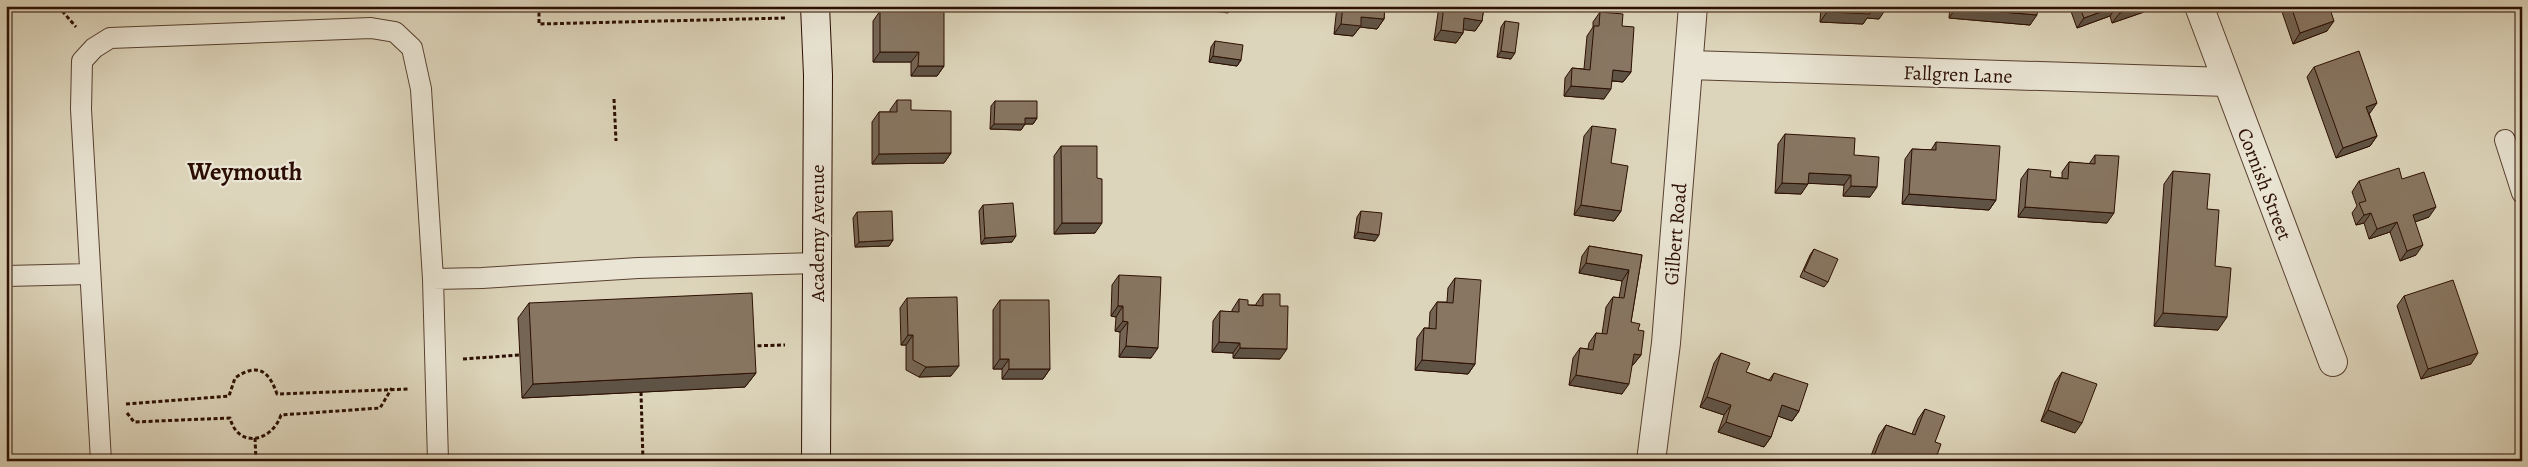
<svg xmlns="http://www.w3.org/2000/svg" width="2528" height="467" font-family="Alegreya,serif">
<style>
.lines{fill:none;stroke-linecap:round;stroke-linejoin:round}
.lane-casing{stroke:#584030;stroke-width:22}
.street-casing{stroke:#584030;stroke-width:30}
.secondary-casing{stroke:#2c0f02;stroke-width:30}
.path{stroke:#2c0f02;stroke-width:3;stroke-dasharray:4 2.5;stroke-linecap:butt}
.lane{stroke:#e9e4d3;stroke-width:20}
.street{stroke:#e9e4d3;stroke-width:28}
.secondary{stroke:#e9e4d3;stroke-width:28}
.wall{fill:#756554;stroke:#2c0f02}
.shaded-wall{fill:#5f5345;stroke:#2c0f02}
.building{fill:#887662;stroke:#2c0f02}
.labels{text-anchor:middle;stroke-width:4.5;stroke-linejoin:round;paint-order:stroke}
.street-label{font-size:20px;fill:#2c0f02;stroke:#e9e4d3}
.district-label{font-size:25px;font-weight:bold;fill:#2c0f02;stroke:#e9e4d3}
</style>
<rect width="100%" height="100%" fill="#ddd5bb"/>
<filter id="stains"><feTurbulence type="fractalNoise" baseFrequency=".004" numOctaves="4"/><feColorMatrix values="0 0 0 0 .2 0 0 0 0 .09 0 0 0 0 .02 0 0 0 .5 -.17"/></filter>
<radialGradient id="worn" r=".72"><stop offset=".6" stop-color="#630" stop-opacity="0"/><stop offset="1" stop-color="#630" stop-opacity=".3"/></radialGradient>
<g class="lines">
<g class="lane-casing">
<path id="lane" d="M2505,140l17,53
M6,276l84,-2
M433,279l49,-1 156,-10 179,-5
M101,461l-20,-352 1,-48 12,-13 16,-10 261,-10 24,4 17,16 9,41 12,190 5,182"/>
</g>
<g class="street-casing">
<path id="street" d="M2199,6l134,356
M1689,65l538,17
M1651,461l15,-118 27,-337"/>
</g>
<g class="secondary-casing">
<path id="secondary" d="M815,6l3,69 -2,386"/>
</g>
<path class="path" d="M58,6l18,21
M539,6v18l246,-6
M614,99l2,42
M751,346l34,-1
M463,359l57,-4
M641,392l2,69
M126,404l103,-8 6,-18c23,-16 34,-7 42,16l132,-5
M127,413l7,9 96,-4c8,31 42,24 51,-3l99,-7 12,-20
M255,438l1,23"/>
<use href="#lane" class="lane"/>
<use href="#street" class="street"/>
<use href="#secondary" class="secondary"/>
</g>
<path class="wall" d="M1337,6h48l-1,13 -7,10 -17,-2 -7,9 -19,-2z
M1439,6h45l-2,15 -7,10 -12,-2v4l-7,10 -22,-3z
M1821,6h65l-7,13 -12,-1 -4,6 -43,-2z
M1950,6h88l-8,19 -81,-7z
M2069,6h79l-4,6 -32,11 -2,-7 -33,12z
M2280,6h50l-1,1 -2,24 -34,13z
M880,11l64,55 -7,10h-26v-14h-38v-41z
M1600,12l22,14 9,46 -8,10 -11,-1 -8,18 -40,-3 1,-18 7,-10 12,1 3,-33 6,-9v-5z
M1505,21l6,38 -14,-2 4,-30z
M1215,41l26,19 -4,6 -28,-4 2,-15z
M2314,67l56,46h-1l8,23 -7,10 -34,12 -29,-81z
M897,100l14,10 40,43 -7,10 -72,1v-42l7,-10h11v-2z
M995,101l42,17 -4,6h-8l-4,6 -31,-1 1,-23z
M1592,126l19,37 10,48 -7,10 -40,-6 10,-79z
M1785,134l69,21 16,42 -27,-1 1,-11 -36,-2 -7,11 -26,-1 3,-49z
M1936,142l60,58 -7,10 -87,-6 3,-45 7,-10 19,1z
M1061,146l36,32 -2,55 -41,1v-78z
M2095,155l12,68 -89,-6 3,-38 7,-10 22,8 12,1v-6l7,-10 20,2z
M2173,171l34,38 11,121 -64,-4 10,-142z
M2359,181l70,36 -14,5 1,33 -16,6 -10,-29 -21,7 -5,-16 -8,2 -4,-12 5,-7 -5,-14z
M983,205l29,37 -31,2 -2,-33z
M1361,211l14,30 -21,-3 3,-21z
M857,212l36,28 -4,6 -34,1 -2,-29z
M1589,246l53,9 -11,67 7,8 3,25 -8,10h-1l-10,29 -53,-9 4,-27 7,-10 8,1 1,-6 7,-10 6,1 4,-27 7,-10 6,1 3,-17 -43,-8 3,-17z
M1814,249l14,33 -4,5 -24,-10 10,-22z
M1119,275l32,83 -32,-1 1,-25 -5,-1 1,-14 -5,-1 1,-31z
M1455,278l20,86 -7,10 -53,-4 2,-32 7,-10h5l1,-16 7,-10h10l1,-14z
M1263,294l17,65 -47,-1v-5l-21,-1 1,-31 7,-10 12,1v-2l7,-11 9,6h8v-1z
M2404,296l67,68 -50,15 -24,-73z
M907,298l44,78 -32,1 -13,-7v-25h-5l-1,-37z
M1000,300l50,69 -7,10h-41v-10h-9v-59z
M529,303l227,70 -11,14 -223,11 -4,-80z
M1721,353l25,19 23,8 5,-7 25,38 -7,10 -14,-5 -7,21 -7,10 -46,-15 6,-17 -24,-8 14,-44z
M2062,372l13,61 -34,-12 14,-39z
M1925,409l10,33v19h-66l10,-26 7,-10 26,9 6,-15z"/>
<path class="shaded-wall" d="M1209,6h23l-4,7 -22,-3z
M2117,6l-7,10 -33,12 7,-10z
M2138,6h10l-4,6 -32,11 8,-10z
M1870,8l16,1 -7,10 -12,-1 -4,6 -43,-2 7,-10z
M1956,8l81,7 -7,10 -81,-7z
M1361,17l23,2 -7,10 -17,-2 -7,9 -19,-2 7,-10z
M1464,18l18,3 -7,10 -18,-2z
M2334,21l-7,10 -34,13 7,-11z
M1441,30l22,3 -7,10 -22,-3z
M1501,51l14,2 -4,6 -14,-2z
M880,52h39l-8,10h-38z
M1213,56l28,4 -4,6 -28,-4z
M918,66h26l-7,10h-26z
M1613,70l18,2 -8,10 -17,-2z
M1571,86l40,3 -7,10 -40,-3z
M2377,103l-7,10 -11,4 7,-10z
M1025,118h12l-4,6h-8l-4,6 -31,-1 4,-5z
M2377,136l-7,10 -34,12 7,-10z
M951,153l-7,10 -72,1 7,-10z
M1809,173l42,2 -7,10 -42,-2z
M1782,183l26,1 -7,10 -26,-1z
M1851,186l26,1 -7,10 -27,-1z
M1909,194l87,6 -7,10 -87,-6z
M1581,205l40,6 -7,10 -40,-6z
M2025,207l89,6 -7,10 -89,-6z
M2436,207l-7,10 -23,8 7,-10z
M2371,213l-7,10 -8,2 8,-10z
M2397,222l-7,10 -21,7 8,-10z
M1062,223h40l-7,10 -41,1z
M1358,232l21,3 -4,6 -21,-3z
M1016,236l-4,6 -31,2 4,-6z
M893,240l-4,6 -34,1 4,-5z
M2423,245l-7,10 -16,6 7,-10z
M1586,263l43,7 -7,11 -43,-8z
M1118,306h5l-7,11 -5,-1z
M2163,313l64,4 -9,13 -64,-4z
M1123,321l5,1 -8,10 -5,-1z
M908,335h5l-7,10h-5z
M1219,342l21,1 -7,10 -21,-1z
M1126,346l32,2 -7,10 -32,-1z
M1240,348l47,1 -7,10 -47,-1z
M2478,353l-7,11 -50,15 7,-10z
M1634,354l7,1 -8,10 -6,-1z
M1000,359h9l-7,10h-9z
M1422,360l53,4 -7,10 -53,-4z
M959,366l-8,10 -32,1 7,-10z
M1009,369h41l-7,10h-41z
M756,373l-11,14 -223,11 11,-14z
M1576,375l53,9 -7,10 -53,-9z
M1707,397l24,8 -7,10 -24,-8z
M1782,405l17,6 -7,10 -17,-6z
M2048,410l34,13 -7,10 -34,-12z
M1726,422l45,15 -7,10 -46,-15z"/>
<path class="building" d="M1343,6h42l-1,13 -23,-2v9l-20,-2z
M1444,6h40l-2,15 -18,-3 -1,15 -22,-3z
M1828,6h58v3l-16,-1v6l-43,-2z
M1956,6h82l-1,9 -81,-7z
M2079,6h38l-33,12z
M2117,6h21l-18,7z
M2291,6h38l5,15 -34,12z
M880,11h64v55h-26l1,-14h-39z
M1600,12l23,2 -1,12 12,1 -3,45 -18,-2 -2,19 -40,-3 1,-18 18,2 4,-44h5z
M1505,21l14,2 -4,30 -14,-2z
M1215,41l28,4 -2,15 -28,-4z
M2359,51l18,52 -11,4 11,29 -34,12 -29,-81z
M897,100h14v10l40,1v42l-72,1v-42h18z
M995,101h42v17h-12v6h-31z
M1592,126l24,3 -5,34 17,3 -7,45 -40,-6z
M1785,134l70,4 -1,17 25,2 -2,30 -26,-1v-11l-42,-2 -1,11 -26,-1z
M1936,142l64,4 -4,54 -87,-6 3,-45 24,1z
M1061,146h36v32l5,1v44h-40z
M2095,155l24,1 -5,57 -89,-6 3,-38 23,2 -1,6 18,2 1,-17 26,2z
M2399,168l3,11 22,-7 12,35 -23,8 10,30 -16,6 -10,-29 -20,7 -6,-16 -7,2 -5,-12 7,-2 -7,-20z
M2173,171l37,3 -3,35 12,1 -4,56 16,2 -4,49 -64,-4z
M1013,203l3,33 -31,2 -2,-33z
M892,211l1,29 -34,2 -2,-30z
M1361,211l21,2 -3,22 -21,-3z
M1589,246l53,9 -11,67 9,2 -2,6 6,1 -3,24 -7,-1 -5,30 -53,-9 4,-27 13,2 3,-17 11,1 6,-37 11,1 5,-28 -43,-7z
M1814,249l24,10 -10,23 -24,-11z
M1119,275l42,2 -3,71 -32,-2 2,-24 -5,-1v-15h-5z
M1455,278l26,2 -6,84 -53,-4 2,-32 12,1 1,-27 16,1z
M2453,280l25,73 -50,16 -24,-73z
M752,293l4,80 -223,11 -4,-81z
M1263,294h17v12h8l-1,43 -47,-1v-5l-21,-1 1,-31 19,1v-13l9,1v5l15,1z
M957,297l2,69 -33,1 -13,-7v-25h-5l-1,-37z
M1000,300h49l1,69h-41v-10h-9z
M1721,353l29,10 -4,9 25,9 3,-8 34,11 -9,27 -17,-6 -11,32 -45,-15 5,-17 -24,-8z
M2062,372l35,12 -15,39 -34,-13z
M1925,409l20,7 -10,26 6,2 -6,17h-63l14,-36 29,10z"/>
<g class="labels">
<g class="street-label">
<text transform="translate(1958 74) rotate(2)" y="7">Fallgren Lane</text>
<text transform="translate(2265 184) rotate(69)" y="7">Cornish Street</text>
<text transform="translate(817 233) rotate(-90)" y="7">Academy Avenue</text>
<text transform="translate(1675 234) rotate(-85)" y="7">Gilbert Road</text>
</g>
<g class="district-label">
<text x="245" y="180">Weymouth</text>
</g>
</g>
<rect width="2528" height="467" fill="none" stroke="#ddd5bb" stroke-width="25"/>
<rect x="8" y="8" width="2513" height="452" fill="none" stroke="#2c0f02" stroke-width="2.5"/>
<rect x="12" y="12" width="2503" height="442" fill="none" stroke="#2c0f02"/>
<rect width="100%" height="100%" filter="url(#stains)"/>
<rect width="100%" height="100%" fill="url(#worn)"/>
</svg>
